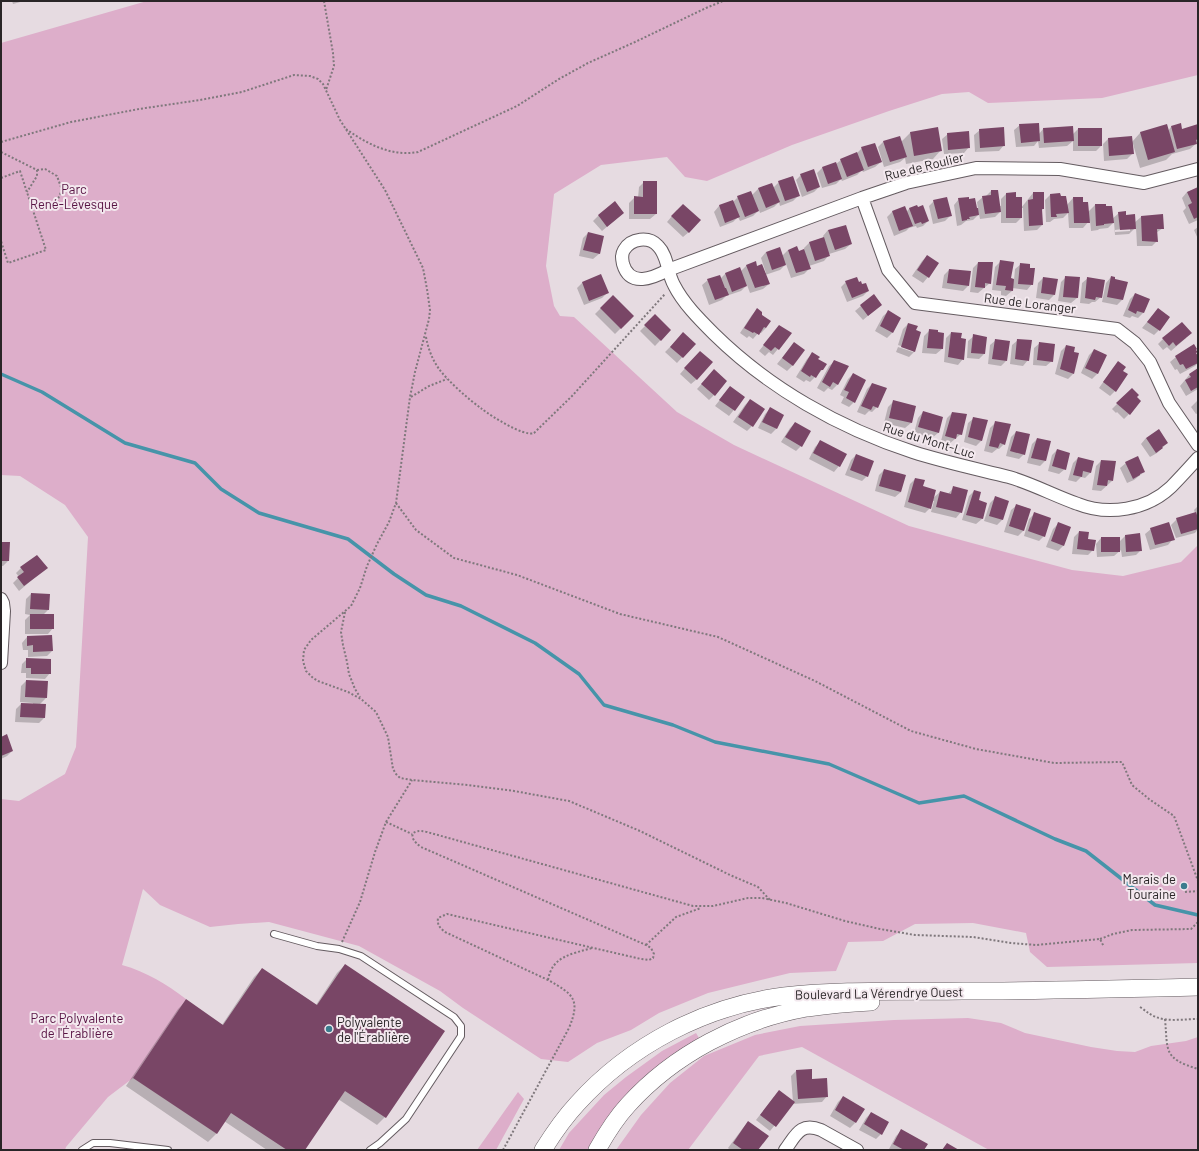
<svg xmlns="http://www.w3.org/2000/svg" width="1199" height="1151" font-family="Barlow,sans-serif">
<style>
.green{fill:#ddaeca}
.shadow{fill:#0003;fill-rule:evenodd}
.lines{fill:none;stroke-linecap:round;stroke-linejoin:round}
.stream{stroke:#4694a9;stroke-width:3.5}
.building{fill:#794666}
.lane-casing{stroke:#645b60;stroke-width:8}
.street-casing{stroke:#645b60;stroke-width:14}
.secondary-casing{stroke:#645b60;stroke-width:18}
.path{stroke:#7f787c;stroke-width:2;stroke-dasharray:2 2;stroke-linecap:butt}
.lane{stroke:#fff;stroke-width:6}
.street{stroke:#fff;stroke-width:12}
.secondary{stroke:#fff;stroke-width:17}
.poi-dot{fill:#3a7c8e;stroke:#f3e8ee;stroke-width:1.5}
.labels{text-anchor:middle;stroke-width:4;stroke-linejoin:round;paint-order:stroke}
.street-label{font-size:13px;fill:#292527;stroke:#f3e8ee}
.park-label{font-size:13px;fill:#571343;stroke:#f3e8ee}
.poi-label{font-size:13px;fill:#292527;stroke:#f3e8ee;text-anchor:end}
</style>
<rect width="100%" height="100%" fill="#e6dbe1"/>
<path class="green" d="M147,1h1051v74l-96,23 -114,5 -19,-11 -27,2 -53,17 -97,34 -85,36 -22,-4 -18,-20 -66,8 -47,29 -8,72 8,40 6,10 14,1 103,95 57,33 175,81 163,44 51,6 58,-14 17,-17v418l-151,4 -17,-15 -4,-19 -53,-10 -58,1 -32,17 -35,1 -12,29 -46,2 -82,20 -49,20 -28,17 -34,13 -29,19 -27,-3 -78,-51 -23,-17 -81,-45 -90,-24 -31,2 -28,3 -50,-22 -17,-16 -21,76c25,7 44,19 64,34l-53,79 -25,19 -42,50 -1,3h-64v-351l18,2 46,-27 11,-27 12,-210 -23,-32 -45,-29 -19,-1v-432z
M968,1018l33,5 24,10 66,14 26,4 18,1 16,-6 35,-5 12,-4v113h-209l-187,-103 -43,9 -71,94h-72l25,-35 29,-32 34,-27 51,-21 45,-9 94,-6z
M696,1033l3,5 -12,9 -97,103h-31l10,-17 35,-38 22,-18 36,-26z
M518,1092l6,7 -28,51h-19z"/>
<path class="shadow" d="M12,1h12l-11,3z
M1020,125l19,9 4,-5 29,6 6,-6 23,17 -5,5h-23v-10l-6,5 -28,2 -1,-7 -4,5 -18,1 -2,-17z
M1198,125v17l-8,7 -18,5 -6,6 -26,8 -7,-24h-1l1,9 -6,6 -23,2 -1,-17 5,-5 24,3 8,-9 28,-2 3,-4 11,3z
M937,128l4,22 -8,9 -27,5 -1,-6 -5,4 -16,5 -6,-20 5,-5h18l9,-9z
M980,130l24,15 -5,6 -24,1 -1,-17z
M948,134l21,13 -5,6 -20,1 -2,-15z
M862,148l19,14 -6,5 -12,5 -1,-2 -5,5 -15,6 -1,-2 -5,5 -14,4 -5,-15 5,-5 14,-4 5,-4 16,-7z
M801,175l18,12 -5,5 -12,5 -6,-17z
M644,182l12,32 -6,5h-21v-16l6,-6 3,1 1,-11z
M779,182l19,14 -5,5 -13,5 -1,-4 -5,5 -14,6 -1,-3 -6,6 -13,5 -2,-4 -5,5 -13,5 -6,-15 5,-6 13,-5 1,1 5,-5 14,-2 6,-6 13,-5 2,4z
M1198,188v32l-9,4 -6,-13 3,-3 -4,-10 5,-6z
M991,191l8,15h2v-7l5,-5 9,4 6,10 12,-15 10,16 -2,2 1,14 -5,5 -13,1 -1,-23h-2v10l-5,5h-15v-12l-6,6 -15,2 -1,-5 -6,6 -7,1 -5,4 -4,1 -3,-21 5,-6 17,10h2l-1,-7 6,-5 3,-1z
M1050,195l17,10 6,-7h9v5l6,9 7,-7 17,14 7,-6 6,3 9,7 7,-6 21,-1 1,12 -7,5 1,8 -5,5h-15l-1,-19 -7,7 -14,1 -1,-13 -6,6 -9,1 -1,1 -7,1 -1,-11 -7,8h-14l-1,-15 -5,5 -9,1 -4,3h-4l-1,-22zM1130,228v3l-15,1v-2z
M934,201l17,14 -6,6 -12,3 -4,-18z
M917,206l11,15 -5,5 -6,2 -1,-2 -7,2 -3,3 -12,5 -7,-19 5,-5 13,-4 1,4 3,-3z
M677,210l12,22 -6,5 -16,-15z
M623,213l-21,18 -9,-10 6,-6z
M1198,227v12l-4,-9z
M828,230l23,14 -6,5 -16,5v1l-5,6 -15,5 1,2 -6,6 -13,4 -5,-14 -6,6 -15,5 4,9 -6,5 -13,4 -3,-8 -6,6 -15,5 -4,4 -13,5 -7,-20 6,-5 12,-1 6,-6 15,-2 6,-6 10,2 8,6h1l-5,-15 5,-6 16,4 6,-6 10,2 6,-2v-2l5,-5 15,-5 -1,-2z
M588,233l15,4 -4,17 -6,5 -14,-3 4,-18z
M927,256l11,7 -10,14 -5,6 -11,-7 10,-15z
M1000,262l10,17 4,1 1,-11 6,-5 11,20 -5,6 -15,-2v3l-6,5 -5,-1v-4l-9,-1 3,-23z
M978,263l12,20 -12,10 -8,-1 3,-24z
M949,270l19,16 -5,5 -21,-3 2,-13z
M1066,277l11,21 -6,5 -13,-2 3,-19z
M1111,277l11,23 -5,5 -15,-3 4,-19z
M1043,278l11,17 -5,5 -13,-2 2,-15z
M1088,278l13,19 -6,5h-3l-3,2 -9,-1 2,-20z
M583,282l24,11 -5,5 -18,7 -7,-17z
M846,282l12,1 10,8 -5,5 -16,6 -6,-15z
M1135,294l14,6 -6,13 -5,5 -6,-2 -2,2 -7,-2 7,-17z
M874,295l7,10 -18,15 -8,-9z
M613,296l20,20 -18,18 -20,-20z
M1158,309l1,21 -5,5 -12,-7z
M757,310l4,6 5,12 -5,5 -2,-1 -6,7 -4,-3 -2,2 -7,-5 12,-18z
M889,311l11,7 -8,15 -5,5 -12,-7 8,-15z
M655,316l15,14 -15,16 -15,-15z
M908,324l6,28 -5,5 -13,-5 2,-5 15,5v-2l-15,-5 5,-16z
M779,326l11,8 -17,21 -4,-3 -4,4 -6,-5z
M929,331l13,18 -6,5 -14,-1 2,-17z
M951,333l12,26 -5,6 -14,-3 2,-24z
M974,336l10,18 -5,5 -12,-1 1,-17z
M1186,338l-15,13 -4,-4 -4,3 -5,-6 5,-5z
M678,339l16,5 -17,19 -12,-11z
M996,340l10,21 -5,5 -13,-2 2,-19z
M1018,340l10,20 -5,6 -13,-2 2,-19z
M794,343l10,7 -12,16 -5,5 -10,-7z
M1040,343l12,18 -6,5 -13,-1 1,-17z
M1066,346l7,28 -5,5 -13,-5 6,-23z
M1094,350l4,23 -6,6 -11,-6 8,-18z
M1195,353l3,5v5l-3,3 -15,8 -3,-5 -2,1 -5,-8 6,-5z
M812,354l5,5 5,11 -12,12 -4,-2 -2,2 -8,-5 11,-18z
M695,357l2,22 -6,5 -11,-10z
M835,361l12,6 -10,18 -5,5 -4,-2 -4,4 -7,-4 12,-22z
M1118,363l4,9 -7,19 -5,5 -11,-8 14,-20z
M1198,369v20l-12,7 -6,-10 10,-12z
M853,374l1,28 -5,5 -8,-4 3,-6 -4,-2 8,-16z
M709,376l5,19 -5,5 -12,-11z
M872,384l5,23 -5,5 -3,-1 -4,4 -8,-3 10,-23z
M730,387l14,10 -15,19 -14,-10z
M1132,389l-3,25 -5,5 -7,-7 -1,1 -4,-4z
M750,400l2,26 -5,5 -14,-9 12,-17z
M894,401l21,6 -4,16 -6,5 -21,-5 4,-16z
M1197,401h1v12l-2,1 -5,-7z
M770,409l6,20 -5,5 -13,-6 7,-14z
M923,412l19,6 -4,15 -6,5 -18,-5 4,-15z
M952,413l9,21 -12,10 -8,-3 6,-23z
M974,418l8,22 -6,6 -12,-4 4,-19z
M996,422l8,22 -5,5h-2l-5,4 -8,-2 6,-23z
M795,423l6,23 -5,5 -15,-9 9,-14z
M1016,432l8,22 -5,5 -13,-3 5,-19z
M1146,438l21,5 -10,10 -7,4 -9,-13z
M1037,439l13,3 -5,19 -5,5 -13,-3 5,-19z
M820,442l19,24 -5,6 -25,-13 6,-12z
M1057,450l8,19 -6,5 -11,-3 4,-16z
M856,455l11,21 -5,5 -17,-6 6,-15z
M1078,458l15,4 -3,11 -5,5 -4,-1 -5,5 -8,-2 5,-17z
M1101,461l11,20 -11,10 -9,-1 4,-24z
M1126,463l18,9 -10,8 -7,3 -7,-15z
M884,470l17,22 -6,5 -20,-6 4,-16z
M915,479l17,20 8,-7 8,2 6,-7 7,25 -5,6 -25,-6 3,-11h-2l-2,7 -5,5 -21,-6 6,-23z
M974,491l3,10 9,2 -4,16 -6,5 -14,-4 7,-24z
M995,498l13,3 -6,19 -5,5 -13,-4 6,-18z
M1017,505l13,4 -7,22 -5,5 -14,-4 7,-22z
M1198,506v23l-3,4 -19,5 -5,-13 6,-6 18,-6 -1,-3z
M1035,513l9,23 -5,5 -15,-5 5,-17z
M1058,524l12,4 -7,18 -5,5 -12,-4 7,-18z
M1151,529l22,10 -5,6 -18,5 -5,-16z
M1079,532l8,8 6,10 -5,5 -16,-1 2,-17z
M1139,534l2,16 -5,5 -14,2 -1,-7 -7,6 -17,1 -1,-13 5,-6 18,4 6,-6z
M1,543l7,18 -5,5h-2z
M21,568h25l-27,23 -6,-8 6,-6 -3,-4z
M31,594l17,16 -5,5 10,13 -5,6h-23v-14l5,-5 -5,-1 1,-15z
M27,637l25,14 -5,5 -19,1v-7h-5l-1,-7z
M27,659l23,14 -5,6 -19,-1v-5h-5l1,-9z
M26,681l21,1 -1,16 -7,7 5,13 -5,5 -24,-1 1,-13 5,-5h12v-1l-13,-1 1,-16z
M1,738l11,13 -5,5 -6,3z
M345,965l40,152 -8,8 -39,-26 -34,51h-37l-43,-29 -8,13 -8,8 -82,-56 52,-77 8,-8 36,24 32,-48 8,-8 54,36 21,-32z
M796,1071l16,9 15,16 -5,6 -30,2 -22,27 -14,-11 18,-23 19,5 -2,-26z
M843,1097l12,26 -5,5 -20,-12 8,-14z
M871,1113l10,21 -5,5 -17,-9 7,-12z
M748,1122l9,28h-27l-2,-2 15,-20z
M901,1131l22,19 -34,-1 7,-13z"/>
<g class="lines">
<path class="stream" d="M1,374l41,18 83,51 70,20 26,26 38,24 89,26 46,35 32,21 35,11 74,37 44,31 25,31 69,20 42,17 114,22 90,39 45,-7 91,43 31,12 69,54 43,10"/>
</g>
<path class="building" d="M1039,123l1,18 -19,2 -2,-19z
M1181,123l1,6 16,-5v15l-2,1 1,4 -20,5 -6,-23z
M1167,124l8,28 -27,8 -8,-28z
M1073,126l1,15 -30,2 -1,-15z
M938,127l4,24 -28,5 -4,-24z
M1004,127l1,19 -25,2 -1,-19z
M1078,128h24v18h-24z
M969,131l1,17 -22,2 -1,-17z
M900,136l7,21 -17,5 -7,-21z
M1132,136l2,18 -25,2 -1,-18z
M875,143l7,19 -14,5 -7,-20z
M857,152l7,18 -17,7 -7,-18z
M836,162l6,17 -14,5 -6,-17z
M814,169l6,18 -13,5 -7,-18z
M793,176l7,20 -15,5 -7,-20z
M643,181h14v33h-23v-18l9,1z
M772,183l8,19 -14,6 -8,-20z
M1198,187v30l-4,2 -6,-14 4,-2 -5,-11z
M991,190h7l3,22 -16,2 -3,-18 9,-1z
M751,191l8,20 -14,6 -8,-21z
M1016,192v5h6v21h-16v-25z
M1033,192h11v17h-2l1,16 -14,1 -1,-26 5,-1z
M1060,193l1,3h5l3,17 -13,1 1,3h-6l-1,-23z
M947,197l5,19 -14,3 -5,-19z
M969,197v2l6,-1 2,10h1l1,7 -10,2 1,2h-3v1l-5,1 -4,-23z
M1073,197h10v5h5l2,21h-16z
M733,200l7,17 -15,6 -6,-18z
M615,201l9,12 -17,14 -9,-12z
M683,204l18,16 -12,13 -18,-17z
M1095,204h11v2h6l2,17 -10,1v1l-8,1z
M917,205l1,2 5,-2 6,16 -7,3 -1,-2 -6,2 -6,-16z
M905,206l8,20 -14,5 -7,-20z
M1126,211v4l9,-1 1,15 -16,1 -2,-18z
M1163,214l1,15h-7l1,13 -16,-1 -1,-25z
M846,225l6,19 -17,6 -7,-20z
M588,232l16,4 -4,18 -17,-4z
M824,237l6,19 -15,5 -6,-19z
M797,246l2,5 5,-2 7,20 -15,4 -8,-23z
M780,247l6,18 -14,5 -6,-18z
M927,255l12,8 -10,15 -12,-8z
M1000,260l14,2 -3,16 3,1 -1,12 -8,-1 1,-4 -10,-1z
M756,261l1,5 5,-2 8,20 -15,4 -9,-23z
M978,262h15l-2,22 -6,-1v5l-10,-1z
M1020,263l10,1v4h5l-2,17 -15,-1z
M740,267l7,19 -15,6 -7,-19z
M949,269l22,2 -2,15 -22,-3z
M601,274l8,19 -20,8 -7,-19z
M720,275l5,13h1l3,7 -14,5 -8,-21z
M1065,276l15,1 -2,21 -15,-1z
M1111,276l4,1v2l13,3 -5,18 -16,-3z
M857,277l2,5 2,-1 1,3 4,-1 3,8 -17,7 -7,-17z
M1043,277l15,2 -3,16 -14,-2z
M1087,277l18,3 -3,18 -6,-1 -1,3 -10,-2z
M1135,293l15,6 -6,14 -7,-2 -1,3 -8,-4z
M874,294l8,11 -14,11 -8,-11z
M613,295l21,21 -13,13 -21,-21z
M757,308l5,4v3l9,6 -5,7 -2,-1 -5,8 -5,-3 -1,1 -9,-5z
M1158,308l12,9 -10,14 -13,-9z
M888,310l13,8 -8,15 -13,-7z
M655,314l16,16 -10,11 -17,-16z
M1182,322l10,11 -16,13 -3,-4 -4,4 -7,-8z
M908,323l10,3 -2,4 5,2 -6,20 -14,-5z
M779,325l13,8 -13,17 -4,-3 -4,4 -8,-6z
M929,329l9,1v2l6,1 -1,16 -16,-1z
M683,332l13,12 -13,14 -13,-11z
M951,332l11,1 -1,5 5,1 -2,21 -16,-3z
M973,334l14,3 -2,17 -14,-1z
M995,339l15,2 -3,20 -15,-2z
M1017,339l15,1 -3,21 -14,-2z
M794,342l11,8 -12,16 -11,-8z
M1039,342l16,2 -2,18 -16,-2z
M1194,344l3,5 -1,1 2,2 -2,1 2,3v7l-12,6 -3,-5 -3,1 -5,-9z
M1066,345l9,2 -1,5 5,1 -5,21 -14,-5z
M1094,349l13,6 -9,19 -13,-6z
M700,351l13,11 -16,18 -13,-12z
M812,352l8,5 -2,2 9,5 -4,6h-2l-5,8 -5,-3 -1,2 -9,-6z
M834,360l15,6 -11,19 -5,-3 -3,5 -8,-5z
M1118,361l8,6 -3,4 5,3 -12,18 -13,-10z
M1198,368v19l-7,4 -6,-11 6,-3 -2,-3z
M714,369l13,12 -12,15 -14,-12z
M853,373l13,7 -11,23 -9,-5 3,-6 -5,-2z
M872,383l15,5 -9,20 -5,-2 -2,4 -10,-4z
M730,386l15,11 -10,14 -16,-11z
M1132,388l7,7 -2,2 4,4 -11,14 -14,-12z
M750,399l15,10 -12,18 -15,-10z
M893,400l23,6 -4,17 -23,-5z
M770,407l14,8 -7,14 -15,-7z
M923,411l20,6 -4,16 -21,-6z
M952,412l15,2 -5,21 -5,-1 -1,5 -11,-3z
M973,417l15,3 -6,21 -14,-4z
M995,421l16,3 -6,21 -5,-2 -2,5 -9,-2z
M795,422l16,9 -9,16 -17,-10z
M1159,429l9,14 -6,4 1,1 -7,5 -10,-15z
M1016,431l14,3 -5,21 -15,-4z
M1037,438l14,3 -5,20 -15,-3z
M820,440l27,14 -7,13 -27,-14z
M1057,449l13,4 -4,17 -14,-4z
M856,454l18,7 -6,16 -18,-7z
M1138,456l7,16 -5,2v1l-7,4 -8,-17z
M1078,457l16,4 -3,12 -8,-2 -1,6 -9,-2z
M1101,460l15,1 -3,20 -5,-1 -1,6 -10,-1z
M884,469l22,6 -5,17 -22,-6z
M915,478l10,2 -2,6 13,4 -5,19 -23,-7z
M953,486l15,4 -6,23 -26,-6 4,-16 11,3z
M974,490l7,2 -2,8 8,3 -4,16 -17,-4z
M995,496l14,5 -6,19 -14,-4z
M1016,504l15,5 -7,22 -15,-5z
M1034,512l17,6 -6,19 -17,-6z
M1196,512l2,6v11l-17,5 -5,-16z
M1058,522l13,5 -7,19 -13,-5z
M1169,522l6,18 -20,5 -5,-17z
M1079,531l10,1 -1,7 8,1 -2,11 -17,-2z
M1140,533l2,18 -16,1 -1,-17z
M1101,537h19v15h-19z
M1,542h9l-1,19h-8z
M37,555l11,13 -24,18 -7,-9 7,-5 -4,-5z
M31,593l19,1 -1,16 -19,-1z
M30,614h24v15h-24z
M52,635l1,16 -20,1v-7l-6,1v-10z
M26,658l25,1v15h-20v-6h-5z
M26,680l22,1 -1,17 -22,-1z
M21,703l25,1 -1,14 -25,-1z
M7,734l6,17 -12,5v-19z
M345,964l100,67 -59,87 -41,-27 -40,59h-18l-56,-37 -14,21 -84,-56 53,-79 37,26 39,-57 55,37z
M812,1069v10l15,-1 1,19 -30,2 -2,-29z
M779,1090l16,12 -19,25 -16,-12z
M843,1096l22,13 -9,14 -21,-13z
M871,1112l18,10 -7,13 -18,-11z
M748,1121l21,15 -11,14h-15l-10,-7z
M901,1129l27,15 -4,6h-20l-11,-6z
M947,1143l12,7h-17z"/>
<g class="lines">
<g class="lane-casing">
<path id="lane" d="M274,934l43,12 22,3 22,7 93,61 7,9v10l-55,83 -26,24 -10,7
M82,1150l11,-7h17l58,7"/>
</g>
<g class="street-casing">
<path id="street" d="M1198,169l-54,14 -84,-14 -84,-1 -70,15 -44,15 -194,72c-15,8 -38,18 -45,-6 -1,-5 -2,-9 1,-14 7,-12 25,-14 34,-4 10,10 9,27 16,39 9,18 25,34 40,49 55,54 125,94 199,118 31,10 64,17 96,25 24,7 46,19 69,27 30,12 69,6 93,-17 9,-9 18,-19 27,-29
M862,198l26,72 27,33 202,26 18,14 15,19 19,41 29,42
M1,599l2,4 1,8 -3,52
M785,1150c11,-15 15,-28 36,-20l36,20"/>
</g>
<g class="secondary-casing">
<path id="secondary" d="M543,1150c10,-16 21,-32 34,-46 53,-59 128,-98 207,-108 59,-7 119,-4 179,-5 78,0 157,-2 235,-4
M597,1150c9,-16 19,-32 31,-45 46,-51 112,-85 179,-97 21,-3 43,-5 64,-6"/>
</g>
<path class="path" d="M324,1l9,52 1,13 -8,24
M346,129c21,15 46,28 72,23l99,-46 42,-27 29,-16 47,-21 71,-34 17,-7
M1,142l70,-20 68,-13 61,-9 42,-8 52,-17 16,1 8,3 5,5 17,36 45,70 38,78 4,21 3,21 -1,9 -14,53 -5,25 -14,106 -7,19 -12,22 -10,22 -7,22 -9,18 -40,34 -7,10 -1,11 3,10 7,7 5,3 30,11 13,7 15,13 12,25 5,32 3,5 4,4 12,2 56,5 46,6 55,10 71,30 90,44 28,12 12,13
M1,152l36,18v6l-10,16
M37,170l8,-1 12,7 5,14 -5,11
M1,178l19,-7 26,79 -38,13 -7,-22
M426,337c2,11 6,22 13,32 9,12 29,30 43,40 9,7 42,28 52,24l38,-37 93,-102
M411,397l18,-11 18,-7
M396,503l20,27 38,28 63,17 103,39 98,23 97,44 96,50 65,18 78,14 68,-1 10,23 17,14 25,17 24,65
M345,612l-4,20 2,13 4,17 2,12 6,15 5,8
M386,822l26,12
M1185,892l13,-1
M1100,939l13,-5 19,-4 59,-1 7,-7
M342,942l18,-40 15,-50 11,-30 26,-42
M646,945l30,-28 25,-9
M548,980c4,-24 24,-26 44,-32
M1140,1007c6,4 10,8 16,10 12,5 29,2 42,2
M1165,1019c3,33 -2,39 33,50
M503,1150l66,-122c12,-29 4,-34 -21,-48l-103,-48c-5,-4 -8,-7 -7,-14l9,-4 194,45 8,1 4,-2 1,-4 -3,-6 -5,-3 -225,-98c-14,-10 -10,-19 6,-15l266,74h20l35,-8h14l24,5 59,18 35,8 35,6 58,2 38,6 25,2 64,-6 4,8"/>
<use href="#lane" class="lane"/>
<use href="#street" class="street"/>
<use href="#secondary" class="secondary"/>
</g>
<g class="poi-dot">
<circle cx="1184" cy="886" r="4"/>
<circle cx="329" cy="1029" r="4"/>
</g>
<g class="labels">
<g class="street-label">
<text transform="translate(924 166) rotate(-14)" y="5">Rue de Roulier</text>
<text transform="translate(1030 303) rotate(7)" y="5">Rue de Loranger</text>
<text transform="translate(929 440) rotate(17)" y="5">Rue du Mont-Luc</text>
<text transform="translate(879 993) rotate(-1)" y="5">Boulevard La Vérendrye Ouest</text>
</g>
<g class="park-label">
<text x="74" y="194">Parc<tspan x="74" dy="15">René-Lévesque</tspan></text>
<text x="77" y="1023">Parc Polyvalente<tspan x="77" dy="15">de l'Érablière</tspan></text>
</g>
<g class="poi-label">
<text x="1176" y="884">Marais de<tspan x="1176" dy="15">Touraine</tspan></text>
<text x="337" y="1027" text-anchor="start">Polyvalente<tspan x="337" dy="15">de l'Érablière</tspan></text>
</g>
</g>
<rect width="1199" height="1151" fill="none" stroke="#292527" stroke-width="4"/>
</svg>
